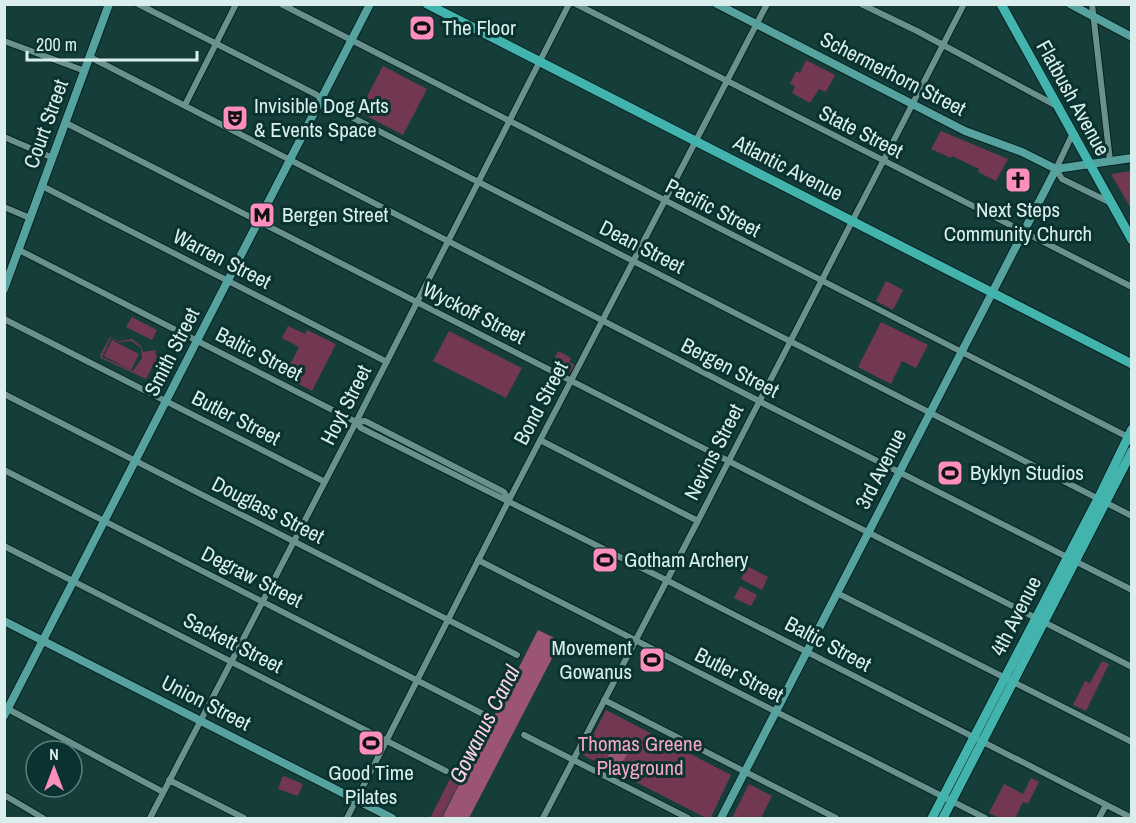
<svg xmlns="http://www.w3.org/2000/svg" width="1136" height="823" font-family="'Archivo Narrow',sans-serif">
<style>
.green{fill:#723852;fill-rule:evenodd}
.water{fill:#9b5473}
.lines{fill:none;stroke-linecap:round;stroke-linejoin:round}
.street-casing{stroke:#042220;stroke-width:8}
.secondary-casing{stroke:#042220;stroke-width:10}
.primary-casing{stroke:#042220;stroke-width:11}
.street{stroke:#69918e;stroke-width:6}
.secondary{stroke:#56a29e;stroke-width:8}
.primary{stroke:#43b3ad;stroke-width:9}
.labels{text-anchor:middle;stroke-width:6;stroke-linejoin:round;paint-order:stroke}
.poi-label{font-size:21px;fill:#daefed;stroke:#093230;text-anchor:start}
.street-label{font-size:21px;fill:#daefed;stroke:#093230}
.park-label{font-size:21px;fill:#f7a5c6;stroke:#093230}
.water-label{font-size:22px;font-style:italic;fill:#fdd2e2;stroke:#093230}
</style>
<rect width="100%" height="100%" fill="#153d3a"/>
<path class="green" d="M806,60l29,15 -9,17 -7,-3 -9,14 -18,-10 3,-7 -5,-2 6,-13 4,2z
M383,66l44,23 -24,46 -44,-23z
M941,131l67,28 -12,22 -18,-9 1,-3 -27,-13 -1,2 -20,-9z
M1131,171l1,36h-2l-19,-33z
M886,281l17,9 -10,20 -17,-9z
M132,317l25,13 -5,10 -26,-13z
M881,322l47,23 -12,23 -14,-7 -11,23 -33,-17z
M288,326l17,8 2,-4 29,14 -24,47 -28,-15 15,-29 -17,-9z
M449,331l73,37 -16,30 -73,-37z
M110,337l9,4 13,-2 9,7 2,6 13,-2 -1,4 3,2 -12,23 -45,-21 -1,-3zM111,338l8,4 12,-1 10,7 1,10 -9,13 -31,-14z
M112,340l27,14 -8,16 -27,-14z
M558,351l13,7 -2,4 6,3 -4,7 -19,-9z
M747,566l21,11 -6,13 -21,-11z
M740,586l17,9 -6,11 -17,-8z
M1102,661l7,3 -23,47 -13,-6 12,-24 5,2z
M606,710l125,65 -20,42 -5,1 -123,-63z
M479,722l10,4 -48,92h-11z
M284,776l19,8 -5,12 -20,-7 4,-11z
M1031,778l8,4 -11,22 -5,-2 -8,16h-15l-11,-5 15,-29 19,10z
M749,784l23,12 -11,22h-29z"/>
<path class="water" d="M538,630l23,11 -92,177h-27z
M614,744l14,8 -9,17 -14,-7z"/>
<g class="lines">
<g class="street-casing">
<path id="street" d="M138,4l179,91 9,9 806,412
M281,4l849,434
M576,4l556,283
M861,4l56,27 138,74
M1092,4l18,157
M4,41l81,30
M90,57l669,344 373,189
M185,105l51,-101
M66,123l1066,544
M1072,135l-16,34 6,10 49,24
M4,137l49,21
M42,186l345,176
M4,207l26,11
M19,250l337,172 5,6 311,155 460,235
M4,319l321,163
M4,394l513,261
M356,422l9,-1 139,71 5,8
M540,440l158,81
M4,470l481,245
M4,546l442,225
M478,560l507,258
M837,593l295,149
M604,700l232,118
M8,709l155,83
M524,735l164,83
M169,780l75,38
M4,795l39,23
M150,818l206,-396 213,-418
M347,818l162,-318 258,-496
M543,818l159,-305 262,-509
M1099,818l7,-13"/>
</g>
<g class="secondary-casing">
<path id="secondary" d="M717,4l248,127 57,21 34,17
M1070,4l62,33
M1056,169l76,-11
M4,289l105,-285
M4,621l388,197
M4,716l366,-712
M721,818l335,-649"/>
</g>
<g class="primary-casing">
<path id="primary" d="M427,4l705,360
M1001,4l131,236
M932,818l169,-325 31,-64
M943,818l189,-367"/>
</g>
<use href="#street" class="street"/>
<use href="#secondary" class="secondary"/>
<use href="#primary" class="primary"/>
</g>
<defs>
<g id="stadium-square" transform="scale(1.35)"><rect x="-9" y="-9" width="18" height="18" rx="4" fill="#fd8ebe" stroke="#093230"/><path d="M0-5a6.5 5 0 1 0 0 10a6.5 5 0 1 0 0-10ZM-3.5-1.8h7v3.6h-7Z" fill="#111"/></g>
<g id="theatre-square" transform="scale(1.35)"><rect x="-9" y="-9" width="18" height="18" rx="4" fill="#fd8ebe" stroke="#093230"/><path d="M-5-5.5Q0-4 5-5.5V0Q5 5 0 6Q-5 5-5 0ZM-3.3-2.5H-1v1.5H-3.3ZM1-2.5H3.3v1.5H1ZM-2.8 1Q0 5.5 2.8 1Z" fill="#111"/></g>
<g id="church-square" transform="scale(1.35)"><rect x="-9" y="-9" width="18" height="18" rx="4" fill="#fd8ebe" stroke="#093230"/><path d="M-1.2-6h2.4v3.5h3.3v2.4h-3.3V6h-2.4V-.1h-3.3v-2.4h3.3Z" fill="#111"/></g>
<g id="metro-square" transform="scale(1.35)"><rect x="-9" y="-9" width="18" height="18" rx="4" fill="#fd8ebe" stroke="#093230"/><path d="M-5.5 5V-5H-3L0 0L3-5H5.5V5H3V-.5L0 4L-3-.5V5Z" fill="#111"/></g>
</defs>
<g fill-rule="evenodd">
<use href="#stadium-square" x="422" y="28"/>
<use href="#theatre-square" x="235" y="118"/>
<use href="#church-square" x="1018" y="180"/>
<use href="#metro-square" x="262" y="215"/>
<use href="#stadium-square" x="950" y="473"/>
<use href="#stadium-square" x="605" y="560"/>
<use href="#stadium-square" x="652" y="660"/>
<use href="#stadium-square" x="371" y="743"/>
</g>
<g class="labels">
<g class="poi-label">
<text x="442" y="35">The Floor</text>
<text x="254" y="113">Invisible Dog Arts<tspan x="254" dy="24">&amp; Events Space</tspan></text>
<text x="1018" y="217" text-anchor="middle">Next Steps<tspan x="1018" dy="24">Community Church</tspan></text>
<text x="282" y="222">Bergen Street</text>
<text x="970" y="480">Byklyn Studios</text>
<text x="624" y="567">Gotham Archery</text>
<text x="632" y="655" text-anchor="end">Movement<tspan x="632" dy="24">Gowanus</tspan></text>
<text x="371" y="780" text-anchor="middle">Good Time<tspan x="371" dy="24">Pilates</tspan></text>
</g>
<g class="street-label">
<text transform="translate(893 74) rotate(27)" y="7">Schermerhorn Street</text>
<text transform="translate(1073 98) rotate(61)" y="7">Flatbush Avenue</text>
<text transform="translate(46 124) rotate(-70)" y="7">Court Street</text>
<text transform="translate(861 132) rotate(27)" y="7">State Street</text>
<text transform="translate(788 168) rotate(27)" y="7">Atlantic Avenue</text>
<text transform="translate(713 208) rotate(27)" y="7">Pacific Street</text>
<text transform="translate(642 247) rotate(27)" y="7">Dean Street</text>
<text transform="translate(222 259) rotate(27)" y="7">Warren Street</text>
<text transform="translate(474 313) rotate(27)" y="7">Wyckoff Street</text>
<text transform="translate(172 352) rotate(-63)" y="7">Smith Street</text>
<text transform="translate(259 354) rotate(27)" y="7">Baltic Street</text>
<text transform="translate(730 368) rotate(27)" y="7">Bergen Street</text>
<text transform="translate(541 403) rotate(-62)" y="7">Bond Street</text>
<text transform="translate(346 405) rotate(-63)" y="7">Hoyt Street</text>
<text transform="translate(236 418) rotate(27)" y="7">Butler Street</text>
<text transform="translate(714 452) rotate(-63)" y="7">Nevins Street</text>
<text transform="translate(881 469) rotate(-63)" y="7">3rd Avenue</text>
<text transform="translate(268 510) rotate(27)" y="7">Douglass Street</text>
<text transform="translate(252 577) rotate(27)" y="7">Degraw Street</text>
<text transform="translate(1016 616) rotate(-63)" y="7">4th Avenue</text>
<text transform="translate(233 643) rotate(27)" y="7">Sackett Street</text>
<text transform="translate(828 644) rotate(28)" y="7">Baltic Street</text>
<text transform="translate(739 675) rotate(27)" y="7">Butler Street</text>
<text transform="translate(206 703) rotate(27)" y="7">Union Street</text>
</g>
<g class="park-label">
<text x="640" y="751">Thomas Greene<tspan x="640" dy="24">Playground</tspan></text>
</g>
<g class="water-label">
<text transform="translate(484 724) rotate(-63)" y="8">Gowanus Canal</text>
</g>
</g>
<rect width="1136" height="823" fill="none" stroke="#daefed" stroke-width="12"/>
<g transform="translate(54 769)"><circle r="28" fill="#093230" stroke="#5d7e7c" stroke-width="1.5"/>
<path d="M0-4.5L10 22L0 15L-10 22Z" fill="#fd8ebe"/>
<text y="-9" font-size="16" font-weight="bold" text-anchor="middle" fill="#daefed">N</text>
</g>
<path d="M27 51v9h170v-9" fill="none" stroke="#daefed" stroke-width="3"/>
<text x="36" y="51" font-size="18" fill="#daefed" stroke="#093230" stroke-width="4.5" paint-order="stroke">200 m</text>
</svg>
